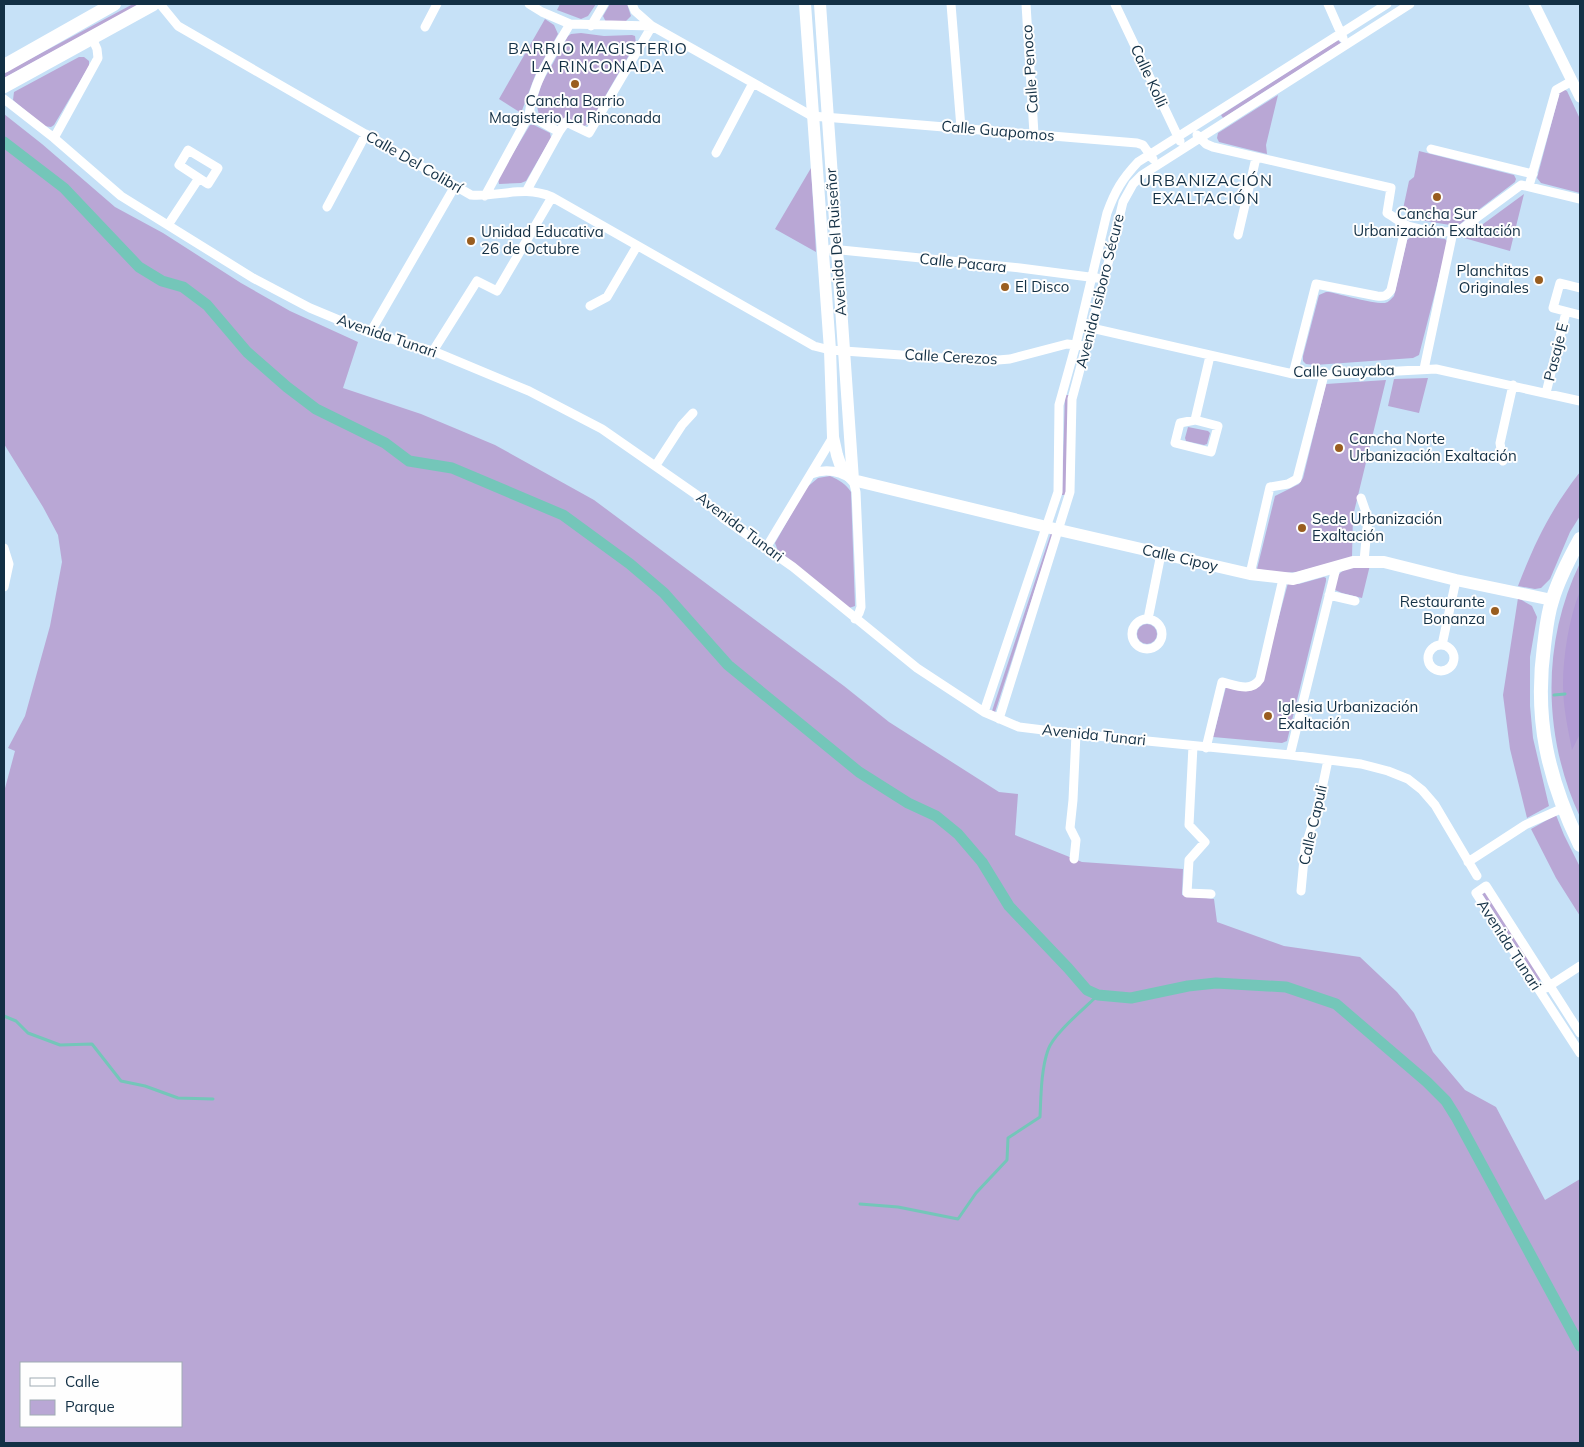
<svg xmlns="http://www.w3.org/2000/svg" width="1584" height="1447" font-family="Mulish,sans-serif">
<style>
.green{fill:#b9a7d5;fill-rule:evenodd}
.forest{fill:#b29cd5}
.lines{fill:none;stroke-linecap:round;stroke-linejoin:round}
.stream{stroke:#74c6b9;stroke-width:3}
.canal{stroke:#74c6b9;stroke-width:11}
.minor{stroke:#fff;stroke-width:9}
.tertiary{stroke:#fff;stroke-width:11}
.secondary{stroke:#fff;stroke-width:12}
.primary{stroke:#fff;stroke-width:14}
.poi-dot{fill:#995d1f;stroke:#fefefe;stroke-width:2}
.labels{text-anchor:middle;stroke-width:4;stroke-linejoin:round;paint-order:stroke}
.street-label{font-size:15px;fill:#133045;stroke:#fefefe}
.poi-label{font-size:15px;fill:#133045;stroke:#fefefe;text-anchor:start}
.neighbourhood-label{font-size:16px;letter-spacing:1px;fill:#133045;stroke:#fefefe}
</style>
<rect width="100%" height="100%" fill="#c6e1f7"/>
<path class="green" d="M133,4h7l-136,74v-5z
M560,4h36l-8,12 -7,3 -24,-9z
M610,4h17l4,12 -6,6h-19l-3,-6z
M545,19l9,6 4,9 -22,39 -15,40 -22,-14z
M581,33l23,3 28,-1 3,1 1,7 -47,81 -5,2 -20,-8 -2,5 -4,1 -19,-9 -3,-13 6,-19 26,-47 3,-2z
M1338,40l3,3 -118,75 -2,-3z
M79,57h5l5,4v5l-35,59 -3,2 -8,-1 -30,-26 1,-8z
M1563,89l4,2 13,28v74l-39,-10 -4,-5 23,-87z
M1278,95l-12,50 1,9 -48,-12 -2,-4 1,-5z
M4,114l38,30 73,63 48,26 78,50 49,28 68,31 -15,46 78,26 74,31 99,55 250,186 45,36 110,70 19,2 -3,41 67,27 101,7 -1,26 32,4 3,23 67,24 76,11 37,35 17,21 19,39 32,38 31,17 49,93 35,-21v264h-1576v-651l11,-41 -7,-3 17,-32 25,-90 12,-64 -4,-27 -15,-28 -39,-63zM21,1363h160v63h-160z
M530,125h4l16,8 1,5 -25,43 -5,2 -22,1 -1,-6z
M1419,151l95,24 2,4 -1,3 -55,42 -10,1 -37,-6 -10,-10 6,-28 5,-4z
M811,168l5,84 -41,-23z
M1524,194l-14,57 -46,-13z
M1414,235l31,4 3,3 -29,113 -6,3 -98,7 -9,-1 -3,-3v-5l16,-61 7,-3h3c14,3 44,12 56,11 4,-1 6,-4 9,-7l13,-56z
M1428,378l-9,35 -31,-7 6,-27z
M1386,380l-33,136 -1,41 -55,15 -15,1 -25,-4 18,-73 24,-12 4,-6 23,-94z
M1065,395h4l-3,100h-4z
M1188,427l20,4 2,2 -3,11 -3,1 -18,-4 -1,-3z
M1580,472v44l-10,16 -20,47 -9,9 -6,1 -17,-3c17,-44 33,-77 62,-114z
M830,476c9,4 16,8 21,16l4,114 -6,2 -71,-57 -3,-8 31,-55 12,-10z
M1051,533l2,1 -58,178 -3,-1z
M1580,563v254c-37,-80 -39,-174 0,-254z
M1370,565l-8,33 -20,-5 -7,-3c-2,-23 18,-23 35,-25z
M1324,577l2,1v3l-39,160 -5,2 -69,-6 13,-50c12,2 27,8 35,-3l27,-101 11,1z
M1518,598l14,8 5,11 -7,40v49l3,32 16,68 -22,12 -17,-69 -7,-54z
M1137 634a10 10 0 1 1 20 0a10 10 0 1 1-20 0Z
M1556,815l8,20 16,32v49l-24,-38 -25,-49z
M1486,892l56,87 -4,2 -56,-87z"/>
<path class="forest" d="M1580,591v143l-8,16c-4,-21 -9,-43 -9,-65 0,-29 6,-67 17,-94z"/>
<g class="lines">
<path class="stream" d="M1554,695l11,-1
M4,1016l12,5 12,12 32,12 32,-1 29,37 24,5 33,12 35,1
M860,1204l38,3 60,12 18,-26 31,-33 1,-22 32,-21c1,-21 1,-47 8,-67 5,-16 37,-42 50,-55"/>
<path class="canal" d="M4,142l60,46 75,79 23,14 21,6 24,18 40,47 40,35 29,22 69,34 24,18 43,7 111,47 67,49 34,29 64,72 131,107 49,31 28,13 22,18 24,28 27,44 59,62 19,22 11,5 33,3 57,-12 28,-3 70,4 50,17 91,78 19,19 10,16 124,229"/>
<path class="minor" d="M160,4l18,22 293,169c29,2 53,-10 81,2l262,149 16,4 156,11 24,-2 57,-15 20,2
M529,4l13,8 28,12 82,2 160,90 325,27 6,2 10,14
M632,4l3,7 17,15
M951,4l10,124
M1026,4l8,130
M1115,4l65,137
M1328,4l15,34
M591,26l13,-22
M425,27l12,-23
M4,99l50,39 67,58 132,82 57,30 60,25 63,18 96,40 73,38 102,71 19,18 70,49 124,101 67,44 35,15 57,7 214,21 71,9 27,7 20,8 14,11 13,15 42,71
M529,115l30,17
M1197,135l9,9 7,3 178,41 -4,25c7,4 14,10 21,13 15,4 37,8 52,4l61,-45 59,14
M54,138l44,-80 -1,-9 -5,-11
M1431,149l102,25
M188,150l30,18 -10,16 -29,-19z
M716,153l37,-70
M1529,186l27,-96 16,-9
M527,190l32,-58 7,-10 23,11 63,-107
M485,196l44,-81c4,-35 24,-62 41,-91
M327,207l39,-73
M168,225l31,-47
M1238,235l18,-77
M831,249l189,19 77,10
M1580,288l-20,-5 -7,25 27,7
M590,306l17,-9 30,-51
M1087,327l206,47 31,1 112,-6 144,32
M370,333l85,-147
M433,351l44,-70 20,10 55,-94
M1424,369l29,-137
M1293,374l23,-90 61,12c7,1 10,0 14,-6l15,-65
M1546,393l20,-81
M1195,420l23,6 -7,26 -36,-9 5,-20z
M1195,420l15,-64
M1503,461l-3,-18 13,-58
M656,465l26,-40 11,-12
M811,474c15,-6 29,-3 42,6l3,12 5,115 -2,6 -4,6
M1361,498l7,20 -4,43
M4,548l5,16 -5,23
M766,548l67,-111
M1250,574l20,-87 18,-3 9,-5 27,-104
M1329,595l26,6
M1148,619l13,-65
M1132 634a15 15 0 1 1 30 0a15 15 0 1 1-30 0Z
M1428 658a13 13 0 1 1 26 0a13 13 0 1 1-26 0Z
M1442,645l14,-65
M984,712l74,-220 1,-87 17,-61 31,-131c8,-22 15,-34 31,-51l249,-158
M999,719l71,-227 2,-93 32,-119 19,-78 10,-18 9,-9 268,-171
M1193,746l-4,79 16,17 -16,18 -2,33 24,1
M1206,748l16,-66c13,3 29,11 38,-3l23,-100
M1290,755l46,-187
M1074,859l2,-19 -6,-12 3,-28 3,-66
M1468,862l57,-37 38,-17
M1301,891l4,-43 14,-45 9,-43
M1546,988l34,-22
M1580,1033l-94,-147 -10,7 104,160"/>
<path class="tertiary" d="M1534,4l46,93"/>
<path class="secondary" d="M805,4l25,346 3,87 4,18 4,12 12,13
M820,4l33,476
M853,480l206,50 191,44 43,5 60,-17h31l72,18 96,20"/>
<path class="primary" d="M4,66l110,-62
M4,86l149,-82
M1580,539c-11,20 -22,41 -28,62 -5,15 -6,30 -8,45 -10,74 4,133 36,199"/>
</g>
<g class="poi-dot">
<circle cx="575" cy="84" r="5"/>
<circle cx="1437" cy="197" r="5"/>
<circle cx="471" cy="241" r="5"/>
<circle cx="1539" cy="280" r="5"/>
<circle cx="1005" cy="287" r="5"/>
<circle cx="1339" cy="448" r="5"/>
<circle cx="1302" cy="528" r="5"/>
<circle cx="1495" cy="611" r="5"/>
<circle cx="1268" cy="716" r="5"/>
</g>
<g class="labels">
<g class="street-label">
<text transform="translate(1030 69) rotate(-94)" y="5">Calle Penoco</text>
<text transform="translate(1149 76) rotate(65)" y="5">Calle Kolli</text>
<text transform="translate(998 131) rotate(5)" y="5">Calle Guapomos</text>
<text transform="translate(414 162) rotate(30)" y="5">Calle Del Colibrí</text>
<text transform="translate(836 242) rotate(-94)" y="5">Avenida Del Ruiseñor</text>
<text transform="translate(963 263) rotate(6)" y="5">Calle Pacara</text>
<text transform="translate(1100 291) rotate(-76)" y="5">Avenida Isiboro Sécure</text>
<text transform="translate(387 336) rotate(19)" y="5">Avenida Tunari</text>
<text transform="translate(1556 352) rotate(-76)" y="5">Pasaje E</text>
<text transform="translate(951 357) rotate(3)" y="5">Calle Cerezos</text>
<text transform="translate(1344 371) rotate(-1)" y="5">Calle Guayaba</text>
<text transform="translate(740 527) rotate(37)" y="5">Avenida Tunari</text>
<text transform="translate(1180 558) rotate(13)" y="5">Calle Cipoy</text>
<text transform="translate(1094 735) rotate(6)" y="5">Avenida Tunari</text>
<text transform="translate(1313 825) rotate(-77)" y="5">Calle Capuli</text>
<text transform="translate(1509 945) rotate(57)" y="5">Avenida Tunari</text>
</g>
<g class="poi-label">
<text x="575" y="106" text-anchor="middle">Cancha Barrio<tspan x="575" dy="17">Magisterio La Rinconada</tspan></text>
<text x="1437" y="219" text-anchor="middle">Cancha Sur<tspan x="1437" dy="17">Urbanización Exaltación</tspan></text>
<text x="481" y="237">Unidad Educativa<tspan x="481" dy="17">26 de Octubre</tspan></text>
<text x="1529" y="276" text-anchor="end">Planchitas<tspan x="1529" dy="17">Originales</tspan></text>
<text x="1015" y="292">El Disco</text>
<text x="1349" y="444">Cancha Norte<tspan x="1349" dy="17">Urbanización Exaltación</tspan></text>
<text x="1312" y="524">Sede Urbanización<tspan x="1312" dy="17">Exaltación</tspan></text>
<text x="1485" y="607" text-anchor="end">Restaurante<tspan x="1485" dy="17">Bonanza</tspan></text>
<text x="1278" y="712">Iglesia Urbanización<tspan x="1278" dy="17">Exaltación</tspan></text>
</g>
<g class="neighbourhood-label">
<text x="598" y="54">BARRIO MAGISTERIO<tspan x="598" dy="18">LA RINCONADA</tspan></text>
<text x="1206" y="186">URBANIZACIÓN<tspan x="1206" dy="18">EXALTACIÓN</tspan></text>
</g>
</g>
<rect width="1584" height="1447" fill="none" stroke="#133045" stroke-width="10"/>
<rect x="20" y="1362" width="162" height="65" fill="#fefefe" stroke="#a0acb4"/>
<rect x="30" y="1378" width="25" height="8" fill="#ffffff" stroke="#a0acb4"/>
<text x="65" y="1387" font-size="15" fill="#133045">Calle</text>
<rect x="30" y="1400" width="25" height="15" fill="#b9a7d5" stroke="#a0acb4"/>
<text x="65" y="1412" font-size="15" fill="#133045">Parque</text>
</svg>
